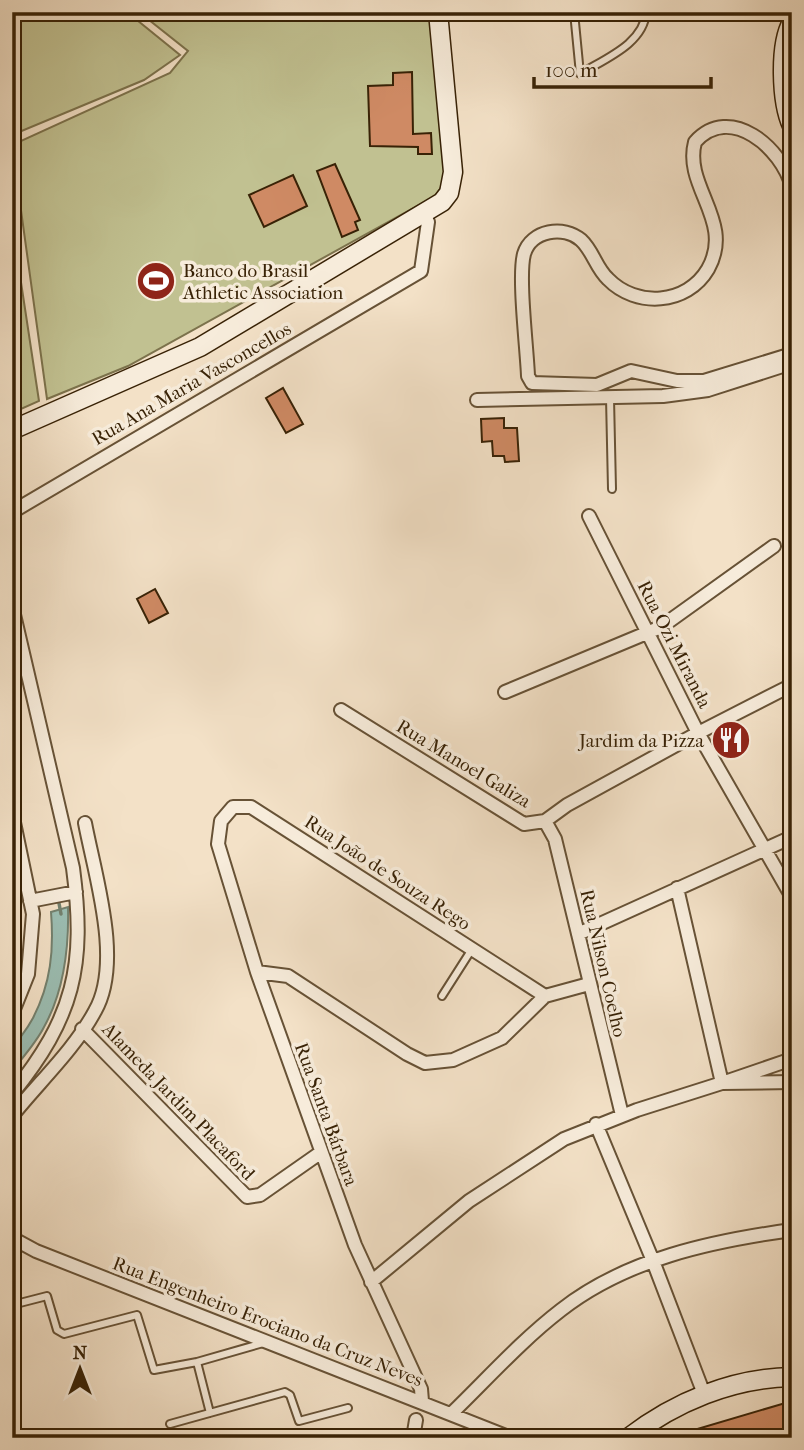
<svg xmlns="http://www.w3.org/2000/svg" width="804" height="1450" font-family="'IM FELL French Canon',serif">
<style>
.green{fill:#c1c191;stroke:#7c724c;stroke-width:2}
.water{fill:#9bbeb3;stroke:#73806e;stroke-width:2}
.lines{fill:none;stroke-linecap:round;stroke-linejoin:round}
.stream{stroke:#73806e;stroke-width:3.5}
.building{fill:#cf8a64;stroke:#382206;stroke-width:2}
.lane-casing{stroke:#675236;stroke-width:10}
.street-casing{stroke:#675236;stroke-width:16}
.secondary-casing{stroke:#382206;stroke-width:21}
.lane{stroke:#f7ecdb;stroke-width:6}
.street{stroke:#f7ecdb;stroke-width:12}
.secondary{stroke:#f7ecdb;stroke-width:18}
.labels{text-anchor:middle;stroke-width:7;stroke-linejoin:round;paint-order:stroke}
.poi-label{font-size:19px;fill:#382206;stroke:#f7ecdb;text-anchor:start}
.street-label{font-size:19px;fill:#382206;stroke:#f7ecdb}
</style>
<rect width="100%" height="100%" fill="#f3e1c7"/>
<filter id="stains"><feTurbulence type="fractalNoise" baseFrequency=".00286" numOctaves="4"/><feColorMatrix values="0 0 0 0 .2 0 0 0 0 .09 0 0 0 0 .02 0 0 0 .5 -.17"/></filter>
<radialGradient id="worn" r=".72"><stop offset=".6" stop-color="#630" stop-opacity="0"/><stop offset="1" stop-color="#630" stop-opacity=".3"/></radialGradient>
<path class="green" d="M12,12h115l53,43 -36,25 -132,55z
M139,12h290l17,168 -11,16 -307,170 -81,33 -35,-254 158,-72 18,-22z
M12,223l27,178 -27,12z"/>
<path class="water" d="M68,907c1,40 -4,84 -24,120 -8,16 -21,30 -32,44 0,-33 7,-27 21,-53 18,-35 21,-68 18,-106z"/>
<g class="lines">
<path class="stream" d="M58,898l3,16"/>
</g>
<path class="building" d="M412,72l1,62 18,-1 1,21h-14v-7l-48,-1 -2,-60 25,-1v-12z
M335,164l25,56 -5,2 3,8 -16,7 -25,-66z
M293,175l14,31 -43,21 -15,-32z
M283,388l20,36 -17,9 -20,-35z
M504,418v10h13l2,33 -14,1 -1,-6h-11l-1,-15 -10,1 -1,-23z
M155,589l13,24 -19,10 -12,-24z
M792,1401v37h-115v-3z"/>
<g class="lines">
<g class="lane-casing">
<path id="lane" d="M574,12l6,62c24,-15 64,-30 66,-62
M610,398l2,91
M442,996l30,-47
M12,1305l35,-9 10,34 7,4 73,-19 17,55 43,-8 66,-19
M197,1362l13,51
M170,1424l115,-32 5,3 9,26 49,-13"/>
</g>
<g class="street-casing">
<path id="street" d="M792,187c-10,-39 -62,-84 -97,-45 -12,45 40,79 13,127 -21,36 -72,39 -100,10 -12,-11 -15,-28 -27,-39 -17,-15 -50,-10 -57,14 -6,23 3,95 4,122l4,7 65,2 34,-14 46,10h27l88,-27
M477,400l186,-4 45,-6 84,-27
M12,512l409,-241 7,-49 -4,-8
M589,516l109,217 94,164
M12,606l61,262c13,98 1,149 -61,226
M505,692l156,-65 113,-81
M341,710l183,114 21,-3 22,-16 131,-72 94,-48
M12,813l21,101 -5,60 -16,40
M545,821l10,18 67,276
M677,888l45,195 70,-24
M30,901l46,-9
M578,934l214,-97
M257,972l31,4 119,78 18,9 28,-3 49,-22 43,-42
M82,1029l165,168 13,-2 60,-42
M12,1116c27,-34 62,-66 83,-105 28,-49 0,-135 -10,-188
M596,1124l57,137 51,133
M12,1238l24,13 475,187
M371,1282l98,-81 95,-62 73,-29 85,-27 70,-1
M422,1401l-1,-12 -66,-144 -98,-273 -39,-128 3,-23 12,-14h18l294,189 44,-12
M452,1413c36,-35 70,-73 109,-103 65,-51 151,-69 231,-80
M413,1438l3,-18"/>
</g>
<g class="secondary-casing">
<path id="secondary" d="M792,22c-13,23 -11,80 0,104
M12,430l188,-83 242,-145 7,-9 4,-21 -15,-160
M628,1438c47,-36 104,-60 164,-61"/>
</g>
<use href="#lane" class="lane"/>
<use href="#street" class="street"/>
<use href="#secondary" class="secondary"/>
</g>
<defs>
<g id="stadium-disc" transform="scale(2.0125)"><circle r="9.5" fill="#8f2418" stroke="#f7ecdb"/><path d="M0-5a6.5 5 0 1 0 0 10a6.5 5 0 1 0 0-10ZM-3.5-1.8h7v3.6h-7Z" fill="#fff"/></g>
<g id="restaurant-disc" transform="scale(2.0125)"><circle r="9.5" fill="#8f2418" stroke="#f7ecdb"/><path d="M-5-6h1v4h1v-4h1v4h1v-4h1v5L-1.5 .5V6h-2V.5L-5-1ZM5-6V6H3V1.5H1.5Q1.5-4 5-6Z" fill="#fff"/></g>
</defs>
<g fill-rule="evenodd">
<use href="#stadium-disc" x="156" y="281"/>
<use href="#restaurant-disc" x="731" y="740"/>
</g>
<g class="labels">
<g class="poi-label">
<text x="183" y="277">Banco do Brasil<tspan x="183" dy="22">Athletic Association</tspan></text>
<text x="704" y="747" text-anchor="end">Jardim da Pizza</text>
</g>
<g class="street-label">
<text transform="translate(191 383) rotate(-30)" y="7">Rua Ana Maria Vasconcellos</text>
<text transform="translate(675 644) rotate(63)" y="7">Rua Ozi Miranda</text>
<text transform="translate(464 763) rotate(31)" y="7">Rua Manoel Galiza</text>
<text transform="translate(388 872) rotate(33)" y="7">Rua João de Souza Rego</text>
<text transform="translate(604 963) rotate(77)" y="7">Rua Nilson Coelho</text>
<text transform="translate(179 1101) rotate(46)" y="7">Alameda Jardim Placaford</text>
<text transform="translate(327 1114) rotate(70)" y="7">Rua Santa Bárbara</text>
<text transform="translate(268 1321) rotate(21)" y="7">Rua Engenheiro Erociano da Cruz Neves</text>
</g>
</g>
<rect width="804" height="1450" fill="none" stroke="#f3e1c7" stroke-width="42"/>
<rect x="14" y="14" width="776" height="1422" fill="none" stroke="#382206" stroke-width="3.5"/>
<rect x="21" y="21" width="762" height="1408" fill="none" stroke="#382206" stroke-width="2"/>
<g transform="translate(80 1369)" stroke="#f7ecdb" stroke-width="5" paint-order="stroke">
<path d="M0-5L12 26L0 18L-12 26Z" fill="#382206"/>
<text y="-10" font-size="19" font-weight="bold" text-anchor="middle" fill="#382206">N</text>
</g>
<path d="M534 77v10h177v-10" fill="none" stroke="#382206" stroke-width="3.5"/>
<text x="545" y="77" font-size="21" fill="#382206" stroke="#f7ecdb" stroke-width="5" paint-order="stroke">100 m</text>
<rect width="100%" height="100%" filter="url(#stains)"/>
<rect width="100%" height="100%" fill="url(#worn)"/>
</svg>
